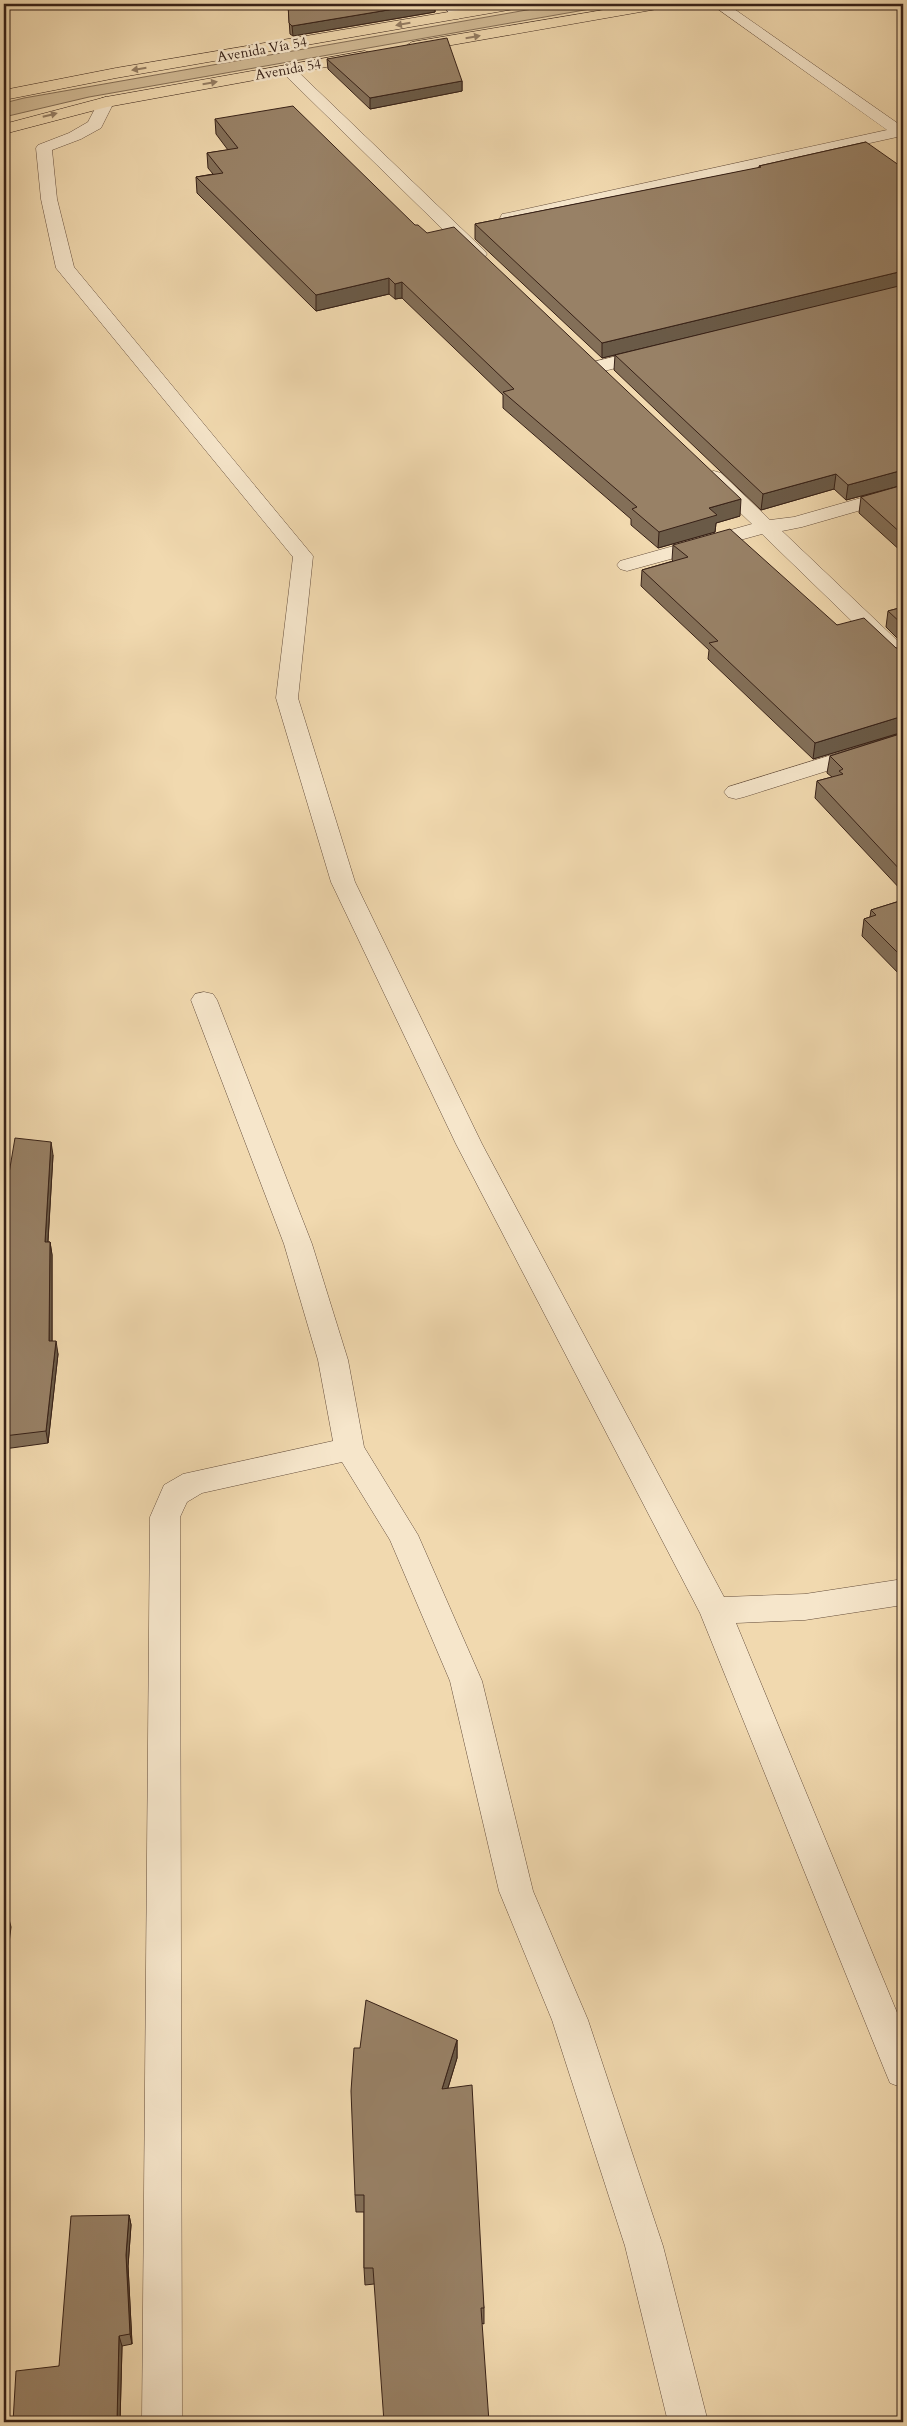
<svg xmlns="http://www.w3.org/2000/svg" width="907" height="2426" font-family="Cardo,serif">
<style>
.green{fill:#d1ba95;stroke:#846e56}
.lines{fill:none;stroke-linecap:round;stroke-linejoin:round}
.minor-casing{stroke:#664f3d;stroke-width:1}
.major-casing{stroke:#372117;stroke-width:1}
.minor{fill:#f6e6cb;fill-rule:evenodd}
.major{fill:#f1d9af;fill-rule:evenodd}
.wall{fill:#836f58;stroke:#372117}
.shaded-wall{fill:#6a5a47;stroke:#372117}
.building{fill:#988166;stroke:#372117}
.oneway{fill:#947d63}
.labels{text-anchor:middle;stroke-width:5;stroke-linejoin:round;paint-order:stroke}
.far-street-label{font-size:14px;fill:#372117;stroke:#f6e6cb}
</style>
<rect width="100%" height="100%" fill="#f1d9af"/>
<filter id="stains"><feTurbulence type="fractalNoise" baseFrequency=".004" numOctaves="4"/><feColorMatrix values="0 0 0 0 .2 0 0 0 0 .09 0 0 0 0 .02 0 0 0 .5 -.17"/></filter>
<radialGradient id="worn" r=".72"><stop offset=".6" stop-color="#630" stop-opacity="0"/><stop offset="1" stop-color="#630" stop-opacity=".3"/></radialGradient>
<path class="green" d="M561,4l52,1 -524,92 -85,20v-14l20,-5z"/>
<g class="lines">
<g class="minor-casing">
<path id="minor" d="M442,4h15l8,11 -7,4 -5,-1z
M711,4h16l176,123v12l-6,-2 -389,86 -6,-1 -2,-4 2,-4 6,-1 379,-83z
M287,64l5,2 192,184 3,4 -3,4h-12l-190,-186 -3,-3z
M106,97l8,5 -13,26 -20,11 -29,11 5,49 17,68 239,289 -15,142 57,184 127,262 242,453 81,-3 98,-15v26l-98,15 -69,3 167,404v61l-13,-5 -5,-12 -185,-458 -244,-469 -125,-262 -55,-184 17,-141 -237,-289 -15,-69 -5,-51 2,-3 31,-12 19,-11 12,-23z
M649,348l7,2 2,4 -2,4 -60,15 -7,-2 -2,-4 2,-4z
M714,471l7,2 49,47 24,-3 109,-31v12l-101,29 -20,4 121,115v18l-8,-1 -133,-129 -128,35 -7,2 -7,-2 -3,-4 3,-4 132,-37 -45,-43 -3,-4 3,-4z
M903,733v14l-159,50 -8,2 -8,-2 -4,-5 4,-5z
M204,992l9,2 4,6 95,244 36,116 16,87 54,88 64,146 51,210 55,129 75,226 45,176h-40l-43,-176 -73,-226 -53,-129 -49,-210 -60,-141 -48,-78 -140,31 -15,9 -7,15 2,905h-40l8,-905 14,-32 19,-11 150,-33 -15,-81 -34,-116 -93,-244 4,-6z"/>
</g>
<g class="major-casing">
<path id="major" d="M496,4h31l-7,4 -404,70 -112,22v-10l112,-22z
M639,4h31l-7,4 -251,44 -8,-5 8,-5z
M365,51l5,2 3,3 -3,3 -263,48 -103,27v-10l102,-27z"/>
</g>
<use href="#minor" class="minor"/>
<use href="#major" class="major"/>
</g>
<path class="wall" d="M288,4h147v8l-142,24 -3,-2z
M327,59l135,22v10l-92,18 -42,-40z
M215,119l200,106 325,291 -24,7 -1,9 -57,16 -27,-23v-6l-128,-111v-13l-101,-97 -7,1 -6,-5 -73,17 -119,-118 -1,-16 17,-3 -5,-6 -1,-15 21,-3 -12,-16z
M866,142l37,343 -57,15 -12,-11 -73,21 -147,-140 1,-15 13,-3 -26,6 -127,-119v-15l284,-56v-2z
M903,485v68l-44,-40 2,-16z
M673,545l164,80 59,23 7,1v83l-90,27 -105,-100 1,-9 -68,-64 1,-16 31,-9 -1,-1z
M903,607v37l-17,-17 2,-16z
M903,733v159l-88,-94 2,-17 15,-4 -5,-4 3,-17z
M903,900v78l-41,-42 2,-17 6,-2 1,-7z
M53,1155l-5,87h2l2,13v86l6,13 -10,89 -44,6v-246z
M457,2040v18l-9,30 36,220v16l-110,-40 -9,1 -1,-17v-56h-8l-1,-17z
M129,2215l2,10 -3,41 4,78 -10,2 -2,76h-107l46,-56z"/>
<path class="shaded-wall" d="M424,4h11v8l-142,24 -1,-10z
M462,81v10l-92,18v-11z
M903,271v15l-301,72v-15z
M389,278v16l-73,17v-16z
M402,282v16l-7,1v-15z
M903,470v15l-57,15 2,-15z
M836,474l-2,15 -73,21 2,-16z
M741,499l-1,17 -24,7 -1,9 -57,16 1,-16 50,-24z
M903,716v16l-90,27 2,-16z
M51,1142l2,13 -6,100 -2,-13z
M50,1242l2,13v99l-3,-13z
M56,1341l2,13 -10,89 -2,-12z
M8,1915l3,12 -7,57v-36z
M457,2040v18l-15,49v-18z
M129,2215l2,10 -3,41 4,78 -2,-10 -4,-79z
M119,2336l3,10 -2,76h-3z"/>
<path class="building" d="M288,4h136l-132,22 -3,-3z
M447,38l15,43 -92,17 -43,-39z
M293,106l122,119h3l9,8 27,-6 287,272 -32,9 8,7 -58,17 -27,-23 5,-2 -134,-115 11,-3 -112,-107 -7,2 -6,-6 -73,17 -120,-118 27,-4 -16,-20 31,-5 -23,-29z
M866,142l37,26v103l-301,72 -127,-119 286,-57 -2,-1z
M903,285v185l-55,15 -12,-11 -73,20 -148,-139z
M903,485v50l-42,-38z
M730,529l107,96 27,-7 32,30 7,1v67l-88,27 -106,-100 9,-2 -76,-71 46,-13 -15,-12z
M903,607v18l-15,-14z
M903,733v140l-86,-92 26,-7 -4,-3 4,-2 -13,-13z
M903,900v58l-39,-39 12,-4 -5,-5z
M15,1138l36,4 -6,100h5l-1,99h7l-10,90 -42,5v-233z
M4,1915h4l-4,33z
M366,2000l91,40 -15,49 30,-4 12,223h-3l8,114h-105l-11,-154h-9v-73h-9l-4,-104 3,-43h6z
M129,2215l-3,40 4,79 -11,2 -2,86h-104l3,-51 43,-5 12,-150z"/>
<defs><path id="oneway-solid" d="M-6-.8H1V-3.2L6.5 0L1 3.2V.8H-6Z" transform="scale(1.25)"/></defs>
<g class="oneway">
<use href="#oneway-solid" transform="translate(403 24) rotate(170)"/>
<use href="#oneway-solid" transform="translate(473 37) rotate(-10)"/>
<use href="#oneway-solid" transform="translate(139 69) rotate(171)"/>
<use href="#oneway-solid" transform="translate(210 83) rotate(-10)"/>
<use href="#oneway-solid" transform="translate(50 115) rotate(-14)"/>
</g>
<g class="labels">
<g class="far-street-label">
<text transform="translate(262 49) rotate(-10)" y="5">Avenida Vía 54</text>
<text transform="translate(288 69) rotate(-10)" y="5">Avenida 54</text>
</g>
</g>
<rect width="907" height="2426" fill="none" stroke="#f1d9af" stroke-width="20"/>
<rect x="5" y="5" width="897" height="2416" fill="none" stroke="#372117" stroke-width="2.5"/>
<rect x="10" y="10" width="887" height="2406" fill="none" stroke="#372117"/>
<rect width="100%" height="100%" filter="url(#stains)"/>
<rect width="100%" height="100%" fill="url(#worn)"/>
</svg>
